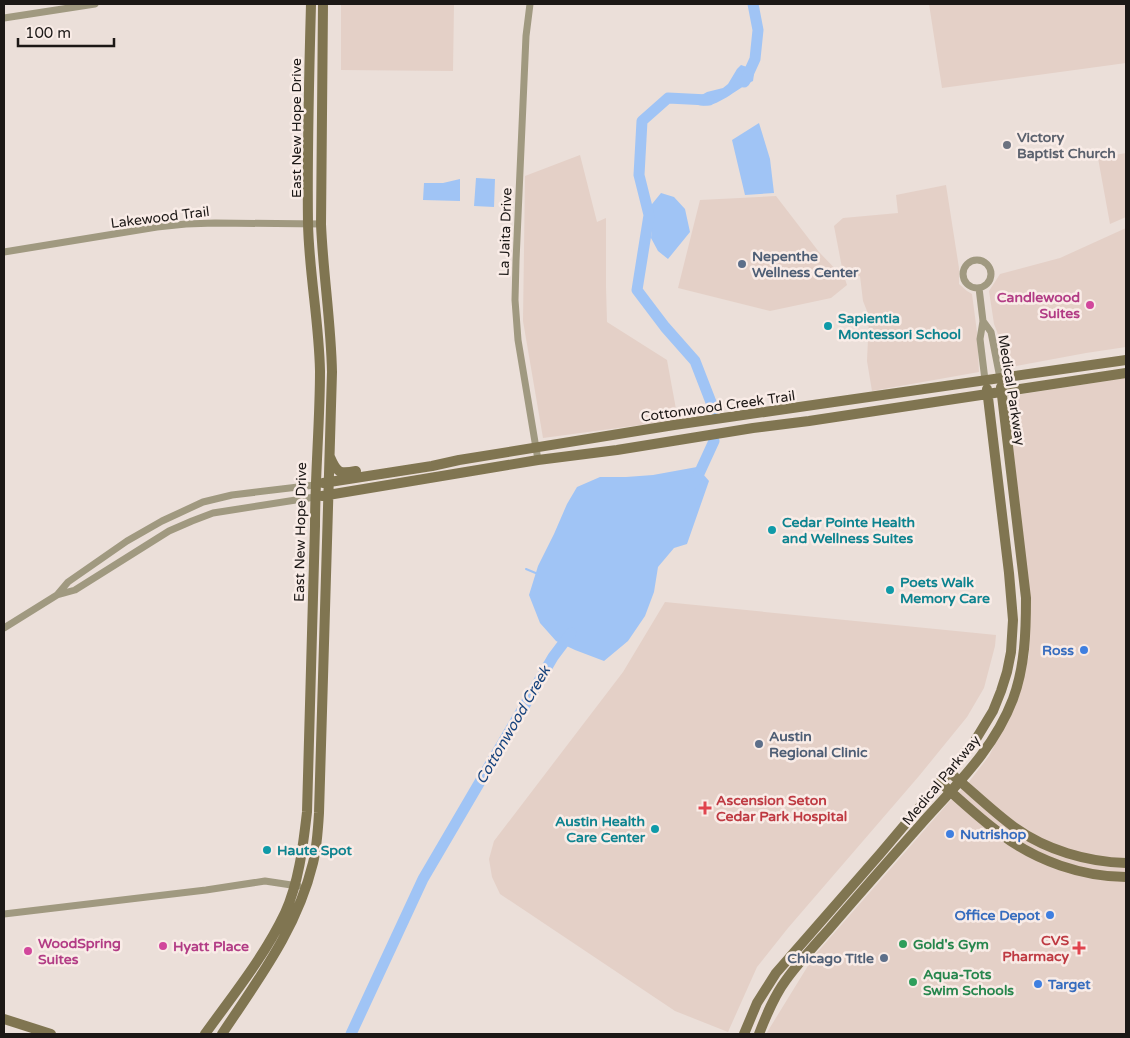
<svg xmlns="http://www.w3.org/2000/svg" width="1130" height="1038" font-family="'Varela Round',sans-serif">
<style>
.built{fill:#e4d0c7}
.water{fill:#a0c4f5}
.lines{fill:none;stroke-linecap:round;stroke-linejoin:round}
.stream{stroke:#a0c4f5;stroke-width:2}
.river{stroke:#a0c4f5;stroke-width:11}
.street{stroke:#a09980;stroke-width:7}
.secondary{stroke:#807551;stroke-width:10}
.worship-dot{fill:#6b7280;stroke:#f9ece7;stroke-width:2}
.service-dot{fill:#5c6f8a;stroke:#f9ece7;stroke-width:2}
.hotel-dot{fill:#d1479c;stroke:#f9ece7;stroke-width:2}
.culture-dot{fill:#0f9aa8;stroke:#f9ece7;stroke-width:2}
.shop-dot{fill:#3f7fe0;stroke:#f9ece7;stroke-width:2}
.health-dot{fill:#e0444e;stroke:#f9ece7;stroke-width:2}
.leisure-dot{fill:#2e9e5b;stroke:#f9ece7;stroke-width:2}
.labels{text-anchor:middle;stroke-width:5;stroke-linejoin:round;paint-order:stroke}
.street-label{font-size:14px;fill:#1c1816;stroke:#f9ece7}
.worship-label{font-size:14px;font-weight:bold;fill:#5b616d;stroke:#f9ece7;text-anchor:start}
.service-label{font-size:14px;font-weight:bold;fill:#4e5e75;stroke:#f9ece7;text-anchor:start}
.hotel-label{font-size:14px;font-weight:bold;fill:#b23c85;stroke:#f9ece7;text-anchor:start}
.culture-label{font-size:14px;font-weight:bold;fill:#0d838f;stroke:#f9ece7;text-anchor:start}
.shop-label{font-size:14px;font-weight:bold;fill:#366cbe;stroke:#f9ece7;text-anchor:end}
.health-label{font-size:14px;font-weight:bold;fill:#be3a42;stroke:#f9ece7;text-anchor:start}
.leisure-label{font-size:14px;font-weight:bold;fill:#27864d;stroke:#f9ece7;text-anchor:start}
.water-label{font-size:15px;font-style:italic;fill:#15427c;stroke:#f9ece7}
</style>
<rect width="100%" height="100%" fill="#ebdfd9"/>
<path class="built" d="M341,4h113l-1,67 -112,-1z
M929,4h197v59l-184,25z
M1126,153v64l-16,7 -12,-66z
M580,155l17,67 9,-4v69l1,35 60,38 11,60 -135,18 -20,-117 2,-145z
M946,185l13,83v16l8,7 5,3 5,38 2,40 -107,19 -5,-30 2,-45 -6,-15 -3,-25 -15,3 2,6 -16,13 -61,13 -92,-23 22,-88 76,-4 43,56 25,26 -10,-52 9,-8 55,-5 -2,-18z
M1126,228v119l-40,6 -75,14 -7,-4 -3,-21 -7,-18 -5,-33 11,-17 60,-16z
M1126,378v656h-360l48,-78 135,-154 19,-19 21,-27 29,-56 11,-45 1,-47 -24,-202 4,-10z
M665,602l331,33 -1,11 -11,42 -17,29 -48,59 -131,152 -31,39 -29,65 -53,-21 -175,-117 -8,-17 -3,-18 5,-18 129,-169z"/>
<path class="water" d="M741,65l6,2 7,7 -1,7c-17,7 -43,36 -62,20l16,-9 16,-4 5,-4 9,-15z
M759,123l11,36 4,34 -29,2 -13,-55z
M476,178l19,1 -1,28 -20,-1z
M460,179v22l-37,-1 1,-17h19z
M661,193l13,4 11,12 5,23 -22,27 -10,-8 -7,-13 1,-11 -4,-18z
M697,467l12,14 -22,63 -13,4 -16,19 -4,25 -9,24 -17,25 -24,20 -29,-11 -19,-9 -16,-18 -11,-28 9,-29 16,-32 13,-30 10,-17 23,-10h26l27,-2z"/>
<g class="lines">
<path class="stream" d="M526,569l12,5"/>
<path class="river" d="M744,82l1,-1 10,-22 3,-29 -5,-26
M709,100h-1l-40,-2 -26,23 -3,54 10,40 -12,75 28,37 30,34 19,49
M693,484l4,-6 17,-37
M351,1034l72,-155 130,-222 18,-24"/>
<path class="street" d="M530,4l-4,32 -10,225 -1,39 3,40 20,120
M4,18l91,-14
M4,252l153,-25 29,-3 29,-1 106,1
M963 274a14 14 0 1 1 28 0a14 14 0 1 1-28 0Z
M979,288l4,33 -3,18 5,41
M983,321l8,11 9,46
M57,595l11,-13 59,-41 35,-20 41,-19 29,-7 83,-10
M4,628l53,-33 18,-5 94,-59 23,-10 21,-8 102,-16
M4,914l202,-24 59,-9 33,5"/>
<path class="secondary" d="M330,457c7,16 9,17 26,14
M323,483l109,-17 27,-6 215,-35 452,-65
M322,496l216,-36 79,-10 136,-22 56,-7 317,-48
M949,772c22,18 42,38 65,55 32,23 73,35 112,36
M940,782c20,18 39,36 61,52 35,27 82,43 125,43
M4,1019l47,15
M205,1034c28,-39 59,-77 80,-121 14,-31 18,-67 22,-101l8,-286c0,-52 5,-104 5,-155 -1,-50 -11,-98 -12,-148 -1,-73 1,-146 3,-219
M222,1034c37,-56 75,-105 91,-171 4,-16 5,-33 6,-50l13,-441c-1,-50 -9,-99 -11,-148l2,-220
M744,1034l13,-31 19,-30 104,-119 93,-110 20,-33 8,-20 6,-19 4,-20 2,-32 -4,-47 -22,-184
M759,1034c7,-18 15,-38 27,-54 13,-18 29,-35 44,-52 30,-35 61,-70 92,-105 35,-39 72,-74 91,-124 12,-33 13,-67 13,-101l-25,-211"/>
</g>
<circle class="worship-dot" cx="1007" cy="145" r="5"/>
<g class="service-dot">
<circle cx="742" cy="264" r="5"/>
<circle cx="759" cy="744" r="5"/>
<circle cx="884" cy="958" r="5"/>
</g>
<g class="hotel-dot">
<circle cx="1090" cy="305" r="5"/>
<circle cx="163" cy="946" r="5"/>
<circle cx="28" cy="951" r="5"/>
</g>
<g class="culture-dot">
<circle cx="828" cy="326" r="5"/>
<circle cx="772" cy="530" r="5"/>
<circle cx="890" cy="590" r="5"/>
<circle cx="655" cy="829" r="5"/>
<circle cx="267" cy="850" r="5"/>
</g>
<g class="shop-dot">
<circle cx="1084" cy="650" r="5"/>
<circle cx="950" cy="834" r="5"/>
<circle cx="1050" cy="915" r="5"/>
<circle cx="1038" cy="984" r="5"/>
</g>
<g class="health-dot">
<path d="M702.5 800.5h5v5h5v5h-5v5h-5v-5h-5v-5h5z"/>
<path d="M1076.5 940.5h5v5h5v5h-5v5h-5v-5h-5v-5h5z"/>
</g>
<g class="leisure-dot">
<circle cx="903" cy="944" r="5"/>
<circle cx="913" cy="982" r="5"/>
</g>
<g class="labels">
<g class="street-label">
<text transform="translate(296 128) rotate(-90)" y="5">East New Hope Drive</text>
<text transform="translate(160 217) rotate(-7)" y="5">Lakewood Trail</text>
<text transform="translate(505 232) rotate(-88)" y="5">La Jaita Drive</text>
<text transform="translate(1012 390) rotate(81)" y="5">Medical Parkway</text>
<text transform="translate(718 406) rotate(-8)" y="5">Cottonwood Creek Trail</text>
<text transform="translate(300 532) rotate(-89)" y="5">East New Hope Drive</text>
<text transform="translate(941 780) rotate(-50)" y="5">Medical Parkway</text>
</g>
<g class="worship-label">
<text x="1017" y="142">Victory<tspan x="1017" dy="16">Baptist Church</tspan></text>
</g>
<g class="service-label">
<text x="752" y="261">Nepenthe<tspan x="752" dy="16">Wellness Center</tspan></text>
<text x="769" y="741">Austin<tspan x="769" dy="16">Regional Clinic</tspan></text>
<text x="874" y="963" text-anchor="end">Chicago Title</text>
</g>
<g class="hotel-label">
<text x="1080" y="302" text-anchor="end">Candlewood<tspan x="1080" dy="16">Suites</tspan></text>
<text x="38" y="948">WoodSpring<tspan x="38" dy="16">Suites</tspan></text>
<text x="173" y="951">Hyatt Place</text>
</g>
<g class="culture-label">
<text x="838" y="323">Sapientia<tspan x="838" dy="16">Montessori School</tspan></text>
<text x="782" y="527">Cedar Pointe Health<tspan x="782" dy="16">and Wellness Suites</tspan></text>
<text x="900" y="587">Poets Walk<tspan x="900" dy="16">Memory Care</tspan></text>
<text x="645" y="826" text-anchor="end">Austin Health<tspan x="645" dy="16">Care Center</tspan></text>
<text x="277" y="855">Haute Spot</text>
</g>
<g class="shop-label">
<text x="1074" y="655">Ross</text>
<text x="960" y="839" text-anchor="start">Nutrishop</text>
<text x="1040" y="920">Office Depot</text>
<text x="1048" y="989" text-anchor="start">Target</text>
</g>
<g class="health-label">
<text x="716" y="805">Ascension Seton<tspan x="716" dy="16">Cedar Park Hospital</tspan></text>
<text x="1069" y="945" text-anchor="end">CVS<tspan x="1069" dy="16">Pharmacy</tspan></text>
</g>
<g class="leisure-label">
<text x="913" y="949">Gold's Gym</text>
<text x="923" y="979">Aqua-Tots<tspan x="923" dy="16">Swim Schools</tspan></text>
</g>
<g class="water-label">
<text transform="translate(513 725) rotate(-60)" y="5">Cottonwood Creek</text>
</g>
</g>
<rect width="1130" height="1038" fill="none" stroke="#1c1816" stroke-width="10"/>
<path d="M18 38v8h96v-8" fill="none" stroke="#1c1816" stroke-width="2.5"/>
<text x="25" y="38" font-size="15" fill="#1c1816" stroke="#f9ece7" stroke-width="4" paint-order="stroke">100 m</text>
</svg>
